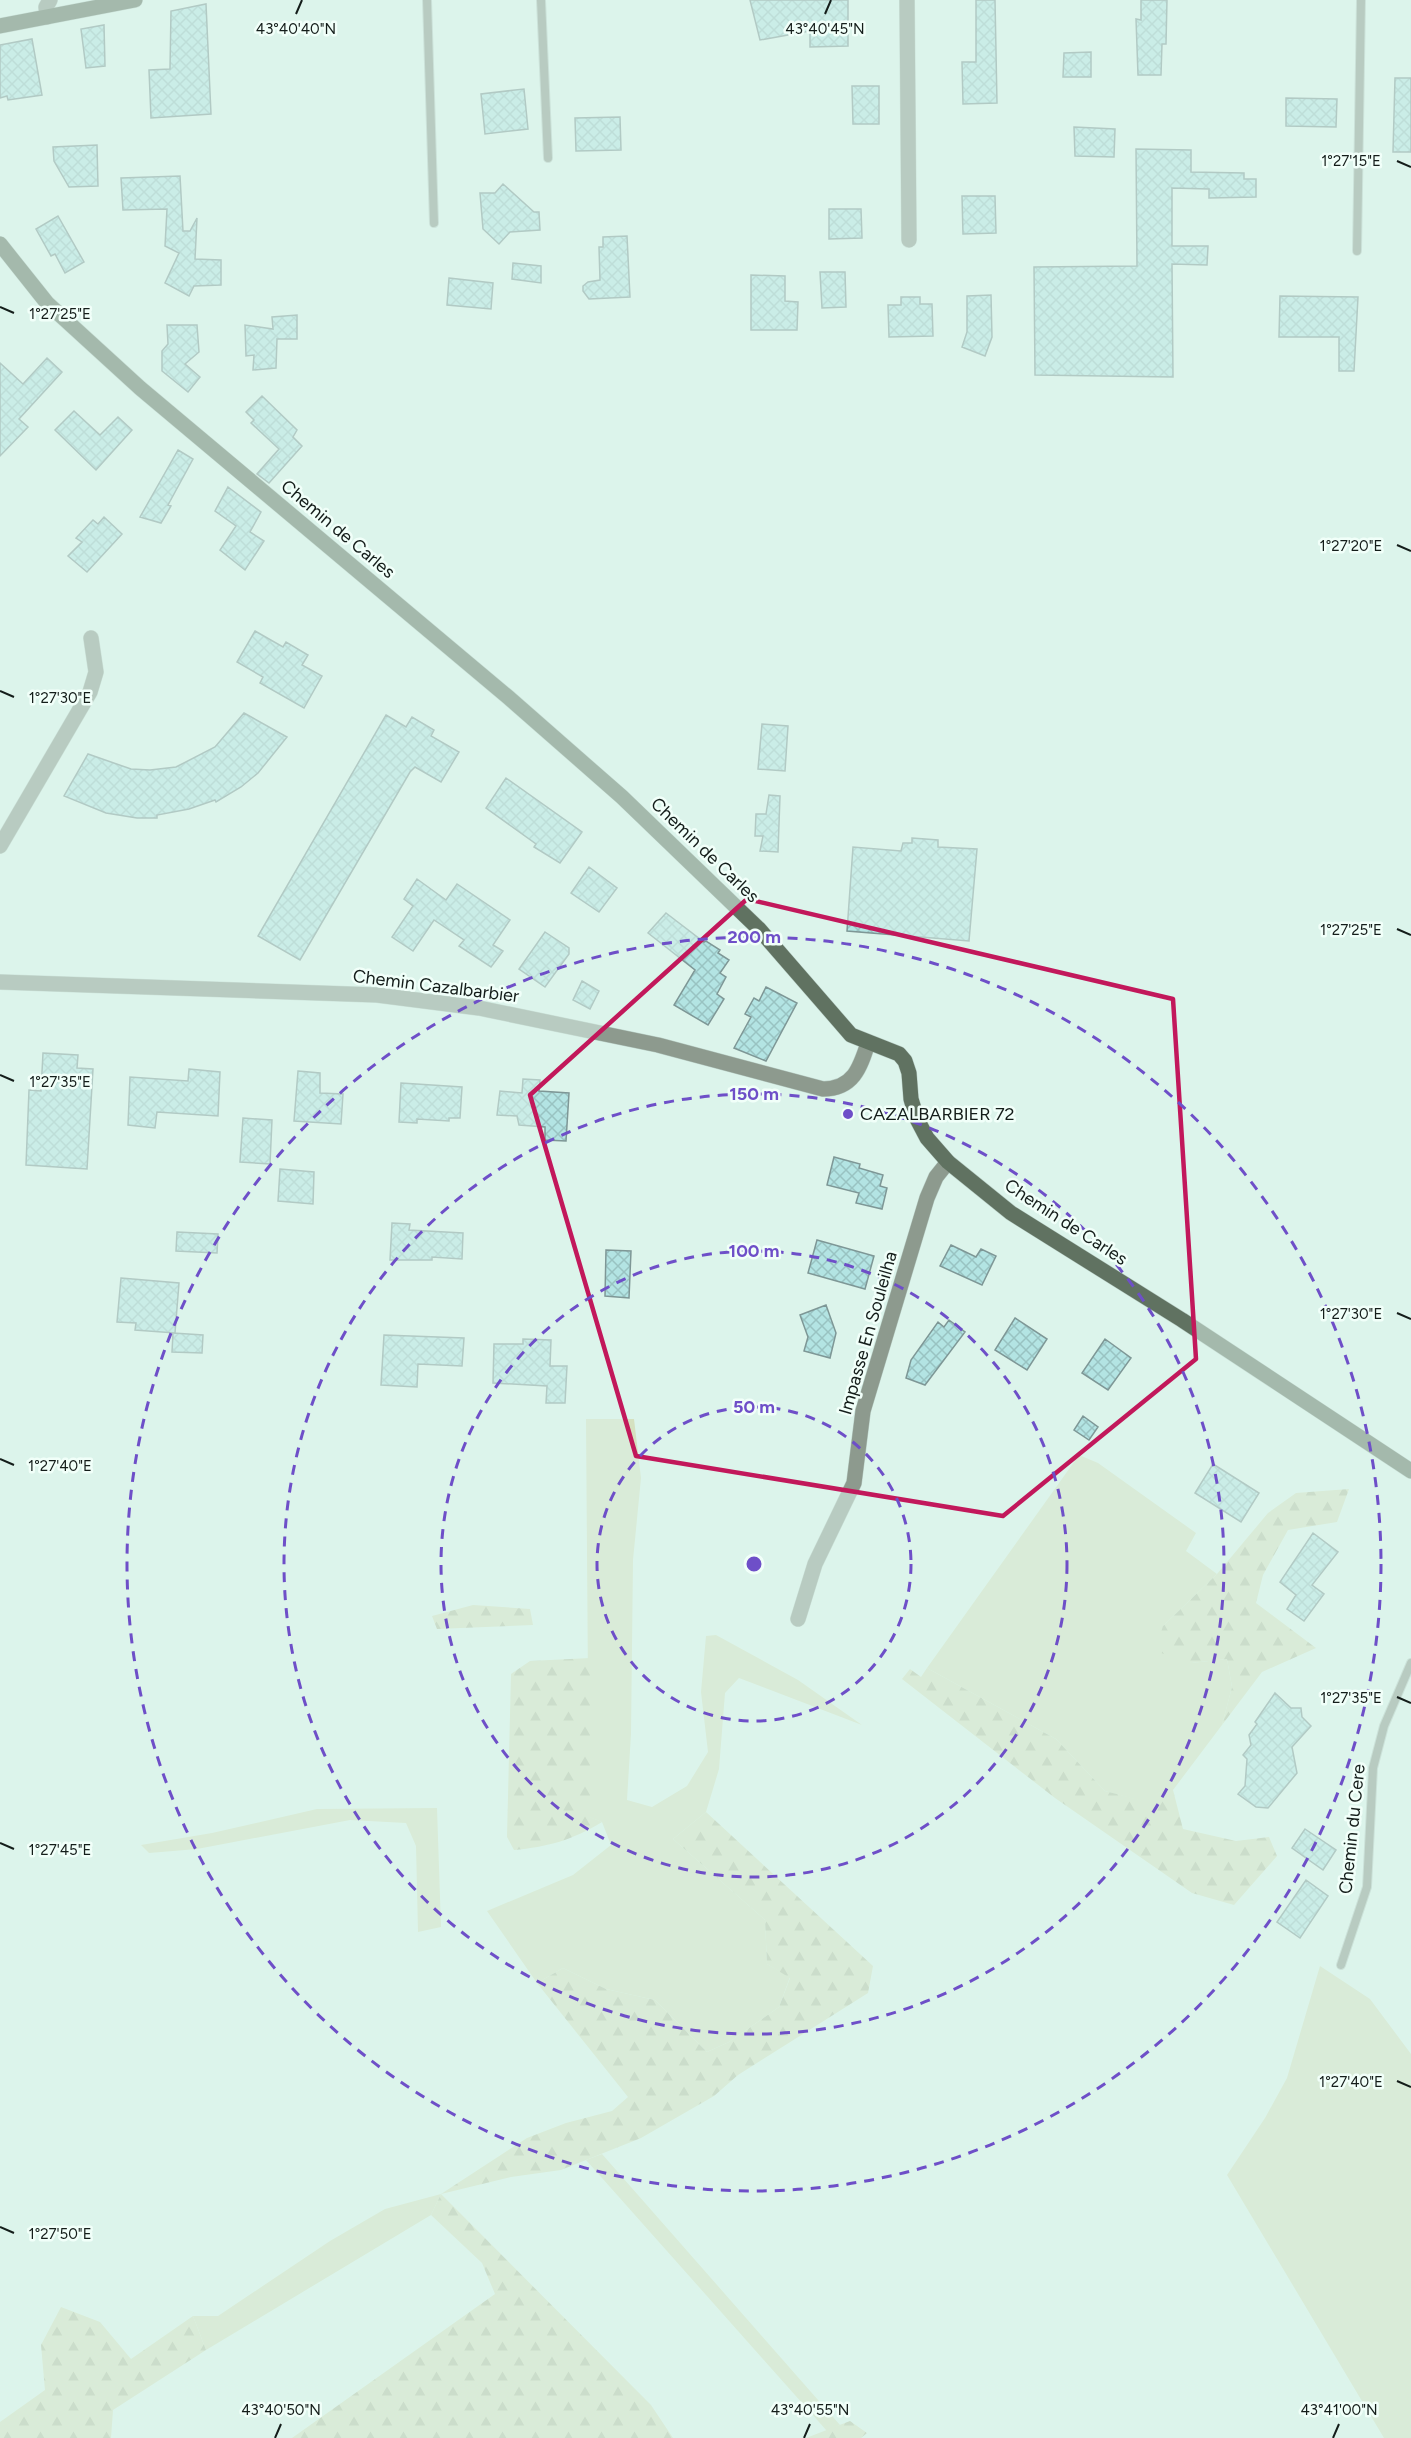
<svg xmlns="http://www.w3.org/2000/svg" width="1411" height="2438" font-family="Figtree,sans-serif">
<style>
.green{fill:#d5e1c0}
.forest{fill:url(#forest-firs)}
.building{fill:url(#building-cross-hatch);stroke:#7e9796;stroke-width:1.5}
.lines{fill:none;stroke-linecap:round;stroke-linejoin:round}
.lane-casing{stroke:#b8cdc5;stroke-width:10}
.street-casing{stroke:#b8cdc5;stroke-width:16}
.secondary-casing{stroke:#b8cdc5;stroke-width:16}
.lane{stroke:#8d9a8e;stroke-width:8}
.street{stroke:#8d9a8e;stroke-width:15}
.secondary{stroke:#607261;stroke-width:15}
.marked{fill:none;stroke:#c2185b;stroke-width:4.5;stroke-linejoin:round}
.ticks{fill:none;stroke:#141d1a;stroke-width:2}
.ring{fill:none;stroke:#6e4fc8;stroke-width:3;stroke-dasharray:10 8}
.poi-dot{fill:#6e4fc8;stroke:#f1fff9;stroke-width:2}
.labels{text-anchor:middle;stroke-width:5;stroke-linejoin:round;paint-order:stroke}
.street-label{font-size:18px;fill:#141d1a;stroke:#f1fff9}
.poi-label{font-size:18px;fill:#141d1a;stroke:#f1fff9;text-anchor:start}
.ticks-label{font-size:15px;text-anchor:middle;fill:#141d1a;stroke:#f1fff9;stroke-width:5;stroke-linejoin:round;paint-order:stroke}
.centre{fill:#6e4fc8;stroke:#f1fff9;stroke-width:3}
.ring-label{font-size:18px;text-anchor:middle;font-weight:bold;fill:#6e4fc8;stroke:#f1fff9;stroke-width:5;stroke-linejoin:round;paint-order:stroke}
</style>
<defs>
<pattern id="forest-firs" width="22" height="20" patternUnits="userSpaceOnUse" patternTransform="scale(1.5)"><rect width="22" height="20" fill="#d5e1c0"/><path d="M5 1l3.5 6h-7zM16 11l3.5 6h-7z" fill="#b6c1a4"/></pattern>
<pattern id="building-cross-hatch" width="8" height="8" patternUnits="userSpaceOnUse" patternTransform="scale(1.5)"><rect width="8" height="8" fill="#b3e4e3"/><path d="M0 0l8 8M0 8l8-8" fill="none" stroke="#99c3c2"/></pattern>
</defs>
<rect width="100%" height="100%" fill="#dcf4eb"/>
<path class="green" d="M586,1419h48l7,59 -8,82 -2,174 -4,66 25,7 35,-21 21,-34 -7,-60 5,-56 10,-1 82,45 64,45 -123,-47 -14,15 -6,76 -13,43 -33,27 92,81 2,44 23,13 -11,30 -50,35 -22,10 -52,-52 -49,-11 -43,-21 -26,15 -50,-72 86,-36 38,-30 -9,-23 -13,-5z
M1079,1455l19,8 98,70 -10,18 31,23 -54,52 28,37 36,-4 5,28 -10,38 -49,65h-9l-19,12 -40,-11 -49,-52 -129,-71z
M437,1808l4,119 -23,5 -2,-86 -10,-23 -56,-3 -153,29 -48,4 -8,-8 71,-12 105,-24z
M1320,1966l50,33 41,55v384h-27l-157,-263 38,-57 22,-40z
M602,2154l238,271 -13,6 -241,-271z
M441,2194l-10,21 -225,135 -13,-34h25l112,-75 55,-32z"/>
<path class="forest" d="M1349,1489l-12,33 -49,8 -25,45 -7,28 60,45 -54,24 -40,53 10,-38 -5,-28 -36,4 -36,-12 8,-25 54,-52 51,-61 28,-20z
M473,1605l57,4 3,16 -96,4 -5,-13z
M590,1658v159l12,5c-29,18 -55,25 -88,28l-7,-13 4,-163 19,-13z
M927,1668l129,71 49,52 39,10 20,-11h9l10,39 53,12 33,-4 8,19 -43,49 -42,-12 -137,-95 -153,-119 8,-10 11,8z
M706,1812l167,154 -5,27 -130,82 -24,21 -73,42 -80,32 -50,7 -70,17 210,211 22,33h-381l203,-144 -13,-31 -51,-48 10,-21 86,-56 39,-15 46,-12 16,-14 -91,-114 26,-15 43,21 49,11 52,52 22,-10 50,-35 11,-29 -23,-14 -2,-44 -92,-81z
M61,2307l39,15 31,37 62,-43 13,34 -93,60 -2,28h-111v-16l45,-32 -4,-45z
M850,2421l17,12 -6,5h-55z"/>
<path class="building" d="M750,0h98v46l-38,1v-16l-50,9z
M976,0h19l2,103 -34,1 -1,-42h14z
M1141,0h26l-1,44h-4l-1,31h-23l-2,-56 5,1z
M206,4l5,110 -60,4 -2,-48 21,-1 1,-58z
M104,25l1,41 -19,2 -5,-39z
M32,39l10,56 -34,5 -1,-4 -7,2v-53z
M1091,52v25h-28l1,-24z
M1395,78h16v74h-18z
M852,86h27v38h-26z
M524,89l4,40 -43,5 -4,-40z
M1286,98l51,1 -1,28 -50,-1z
M620,117l1,33 -45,1 -1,-33z
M1074,127l41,2 -1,28 -39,-1z
M97,145l1,41 -29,1 -15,-26 -1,-14z
M1136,149l55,1v22l53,1v6h12v18l-47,1v-9l-37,-1v58h36l-1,19 -35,-1 1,113 -138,-2 -1,-108 103,-1z
M180,176l3,55h7l7,-13 -2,41 26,1v25l-27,1 -5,10 -24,-13 14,-30 -14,-7 2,-37 -44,1 -2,-32z
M503,184l31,28h5l1,18 -30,2 -11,12 -16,-15 -3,-36h15z
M962,196h33l1,37 -33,1z
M829,209h32l1,29 -33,1z
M58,216l26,46 -19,11 -10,-19 -4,2 -15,-27z
M627,236l3,61 -41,2 -6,-8v-5l5,-4 12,-2 -1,-33h4v-10z
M513,263l28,3v17l-29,-4z
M820,272h25l1,35 -24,1z
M751,275l34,1v25l13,1 -1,28h-46z
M449,278l44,5 -2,26 -44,-4z
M991,295l1,42 -7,19 -23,-9 5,-15v-36z
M1280,296l78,1 -4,74h-15v-34h-60z
M901,297h19v7h12l1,32 -44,1 -1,-32h13z
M297,315v24h-20l-1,29 -23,2 1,-15 -8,1 -1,-31 28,4 -1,-12z
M167,325h30l2,27 -14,12 15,13 -12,15 -26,-21v-20l6,-7z
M47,358l15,14 -43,47 9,8 -28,29v-93l23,21z
M262,396l35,34 -4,7 9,9 -33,37 -12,-9 22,-25 -28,-26 3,-3 -8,-8z
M74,411l26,24 18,-18 14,13 -36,40 -41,-40z
M178,450l15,9 -25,46 3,1 -10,17 -21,-6z
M228,487l33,25 -11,20 14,9 -19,29 -25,-20 16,-24 -21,-15z
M104,517l18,17 -35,38 -19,-16 14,-14 -6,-4 17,-18 5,4z
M255,631l28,16 3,-5 22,13 -6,10 20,11 -18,32 -44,-25 3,-6 -26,-15z
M244,713l43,24 -29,36 -17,14 -25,15 -1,-2 -26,9 -32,6v3h-20l-31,-5 -42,-17 24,-42 43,15 19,1 26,-3 39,-20z
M386,715l20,12 6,-10 22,13 -3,6 28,16 -18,30 -26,-15 -5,5 -110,188 -42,-24z
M762,724l26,2 -3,45 -27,-2z
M506,778l76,54 -22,31 -26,-16 2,-3 -50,-36z
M769,795l11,1 -2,56 -18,-1 3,-15h-8l1,-22h10z
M912,838l26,2v7l39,2 -8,92 -122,-10 6,-84 48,4 2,-8h9z
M589,867l28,21 -18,24 -28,-19z
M417,879l29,21 11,-16 53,36 -17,25 10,6 -12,16 -32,-21 5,-6 -30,-20 -21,31 -21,-14 21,-31 -9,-7z
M666,913l38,29 2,-1 14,9 -2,3 11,7 -9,13 6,4 -9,17 7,5 -16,26 -34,-20 21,-35 -47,-37z
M545,932l24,16v6l-24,33 -26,-18z
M582,981l17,10 -9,18 -17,-9z
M766,987l31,16 -31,58 -32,-13 17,-31 -6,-3 9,-16 5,3z
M43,1053l35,2 -1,13 16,1 -6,100 -61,-4 3,-75 12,1z
M189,1069l31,3 -2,44 -61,-4 -2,16 -27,-3 2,-48 58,4z
M298,1071l22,2v20l23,1 -2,30 -47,-3z
M523,1079l17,1 -1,11 30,2 -3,48 -21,-1v-13l-26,-2 -2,-9 -20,-1 3,-24 22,2z
M401,1083l61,4 -2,31h-11v3l-32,-2v4l-18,-1z
M243,1118l29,2 -2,44 -30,-2z
M834,1157l26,7 -1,4 24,7 -3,11 7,2 -5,21 -26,-6 3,-10 -32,-8z
M280,1169l34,3 -1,32 -35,-3z
M392,1223l18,1 -1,6 54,3 -1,26 -30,-2v3h-42z
M177,1232l41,2 -1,19 -41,-2z
M817,1240l57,16 -9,33 -57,-16z
M951,1245l25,12 5,-8 15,7 -14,29 -42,-19z
M606,1250l25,1 -2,47 -24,-2z
M121,1278l58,5 -4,50 -40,-3 1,-7 -19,-1z
M826,1305l10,28 -6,25 -26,-7 4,-14 -8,-22z
M1015,1318l32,21 -20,31 -32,-20z
M949,1320l16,12 -40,53 -19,-7 5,-18 27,-38 6,5z
M173,1333l30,2 -1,18 -30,-1z
M384,1335l80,3 -2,28 -44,-2 -1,23 -36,-2z
M523,1339l28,1 -1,26h17l-2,37h-19l1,-17 -54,-3 1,-39h29z
M1105,1339l26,19 -23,32 -26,-17z
M1083,1416l15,11 -9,13 -15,-10z
M1213,1464l46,29 -18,29 -46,-29z
M1313,1533l25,19 -26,33 12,9 -20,27 -17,-12 9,-14 -16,-13z
M1275,1693l16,15h10l1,9 9,9 -19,21 5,26 -29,35 -12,-1 -18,-13 7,-8 2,-27 -4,-4 8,-10 -2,-10 8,-11 -2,-2z
M1305,1829l31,21 -13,20 -31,-22z
M1306,1880l22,16 -28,42 -23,-16z"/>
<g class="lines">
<g class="lane-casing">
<path id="lane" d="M427,0l7,223
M541,0l7,158
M1357,251l4,-251
M1341,1965l26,-78 6,-119 11,-42 27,-63"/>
</g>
<g class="street-casing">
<path id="street" d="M907,0l2,240
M47,17l-1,-10 4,-7
M0,846l90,-154 6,-20 -5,-34
M0,982l377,13 102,13 179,37 165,44c30,0 37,-21 45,-46
M798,1619l17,-55 39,-81 9,-72 64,-213 9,-21 12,-15"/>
</g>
<g class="secondary-casing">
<path id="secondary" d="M0,26l135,-26
M0,244l47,59 93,85 368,309 114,100 137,132 92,106 48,19 6,7 4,12 2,26 6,20 10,19 21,24 63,51 171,107 229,151"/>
</g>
<use href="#lane" class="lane"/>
<use href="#street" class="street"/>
<use href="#secondary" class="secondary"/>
</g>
<path d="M0 0H1411V2438H0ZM747,899l426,100 23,360 -193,157 -367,-60 -106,-361z" fill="#dcf4eb" fill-opacity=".55" fill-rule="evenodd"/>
<path class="marked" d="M747,899l426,100 23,360 -193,157 -367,-60 -106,-361z"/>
<path class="ticks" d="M296,14l6,-14M825,14l6,-14M1397,161l14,6M0,307l14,6M1397,545l14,6M0,691l14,6M1397,929l14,6M0,1075l14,6M1397,1313l14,6M0,1459l14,6M1397,1697l14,6M0,1843l14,6M1397,2081l14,6M0,2227l14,6M275,2438l6,-14M804,2438l6,-14M1333,2438l6,-14"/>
<g class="ring">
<circle cx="754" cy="1564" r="157"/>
<circle cx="754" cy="1564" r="313"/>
<circle cx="754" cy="1564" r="470"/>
<circle cx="754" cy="1564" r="627"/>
</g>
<circle class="poi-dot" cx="848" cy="1114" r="6"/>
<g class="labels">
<g class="street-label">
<text transform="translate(338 529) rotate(40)" y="6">Chemin de Carles</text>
<text transform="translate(705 850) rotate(44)" y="6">Chemin de Carles</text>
<text transform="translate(436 986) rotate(7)" y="6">Chemin Cazalbarbier</text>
<text transform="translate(1066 1222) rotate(33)" y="6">Chemin de Carles</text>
<text transform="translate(868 1333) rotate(-74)" y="6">Impasse En Souleilha</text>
<text transform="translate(1352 1829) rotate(-84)" y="6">Chemin du Cere</text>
</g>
<g class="poi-label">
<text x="860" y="1120">CAZALBARBIER 72</text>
</g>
</g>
<g class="ticks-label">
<text x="296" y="34">43°40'40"N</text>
<text x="825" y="34">43°40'45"N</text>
<text x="1351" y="166">1°27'15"E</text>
<text x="60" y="319">1°27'25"E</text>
<text x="1351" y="551">1°27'20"E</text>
<text x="60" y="703">1°27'30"E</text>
<text x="1351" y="935">1°27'25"E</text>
<text x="60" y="1087">1°27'35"E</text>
<text x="1351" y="1319">1°27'30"E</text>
<text x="60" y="1471">1°27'40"E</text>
<text x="1351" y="1703">1°27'35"E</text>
<text x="60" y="1855">1°27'45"E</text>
<text x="1351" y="2087">1°27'40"E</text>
<text x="60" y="2239">1°27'50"E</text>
<text x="281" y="2415">43°40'50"N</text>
<text x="810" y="2415">43°40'55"N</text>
<text x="1339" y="2415">43°41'00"N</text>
</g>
<circle cx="754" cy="1564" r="9" class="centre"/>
<g class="ring-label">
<text x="754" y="943">200 m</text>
<text x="754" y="1100">150 m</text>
<text x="754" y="1257">100 m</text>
<text x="754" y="1413">50 m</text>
</g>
</svg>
